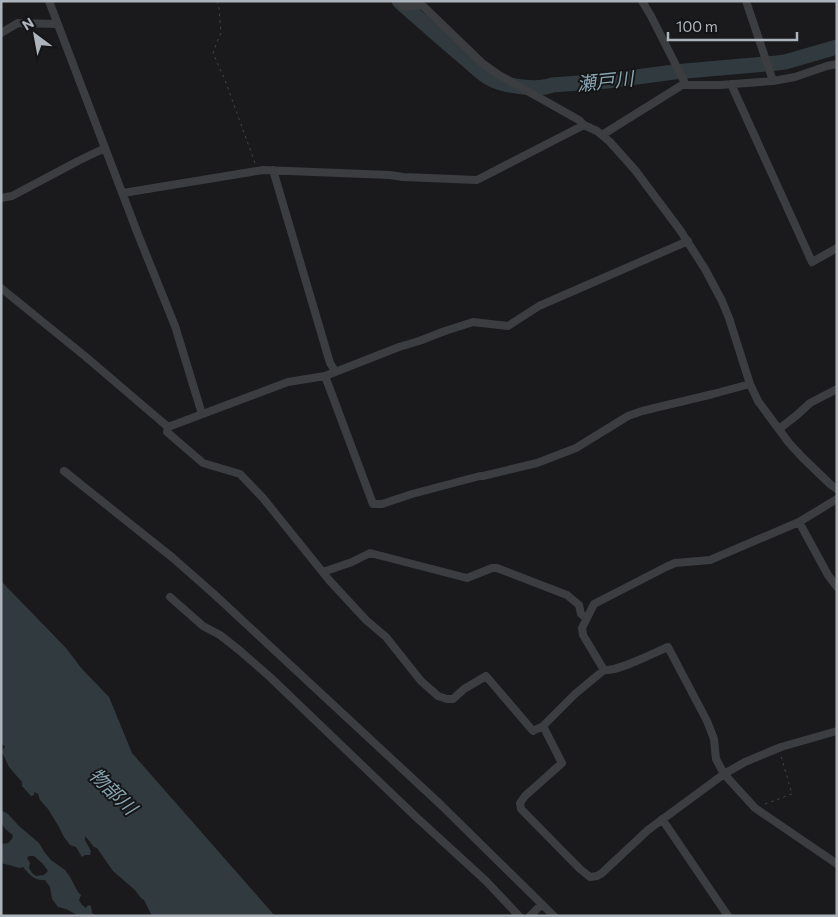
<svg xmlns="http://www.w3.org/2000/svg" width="838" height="917" font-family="Commissioner,'Noto Sans JP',sans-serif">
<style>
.water{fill:#313b3f;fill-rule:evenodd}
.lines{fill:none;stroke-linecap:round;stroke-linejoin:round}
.river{stroke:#313b3f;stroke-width:15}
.path{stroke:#414448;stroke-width:1;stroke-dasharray:2.5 4;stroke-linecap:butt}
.minor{stroke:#3b3d41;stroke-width:8}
.labels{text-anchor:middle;stroke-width:4;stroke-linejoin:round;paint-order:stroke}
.water-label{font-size:19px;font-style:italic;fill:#88a5b2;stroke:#151517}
</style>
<rect width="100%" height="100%" fill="#1a1a1c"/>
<path class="water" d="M1,581l65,67 16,21 27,28 23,56 143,163h-123l-8,-16 -3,-2 -6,-8 -22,-19 -16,-23 -3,-1 -9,-11v4l6,11 -1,4h-5l-3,2 -6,-10 -6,-2 -6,-8 -5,-10 -11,-18 -8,-9 -2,-6 -4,-2v3l-3,1 -9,-10v-4l-13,-15 -7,-15 3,-6 -4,-3z
M1,810l7,4 11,12 20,17 6,10 6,7 14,10 5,7 8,15 3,3 -2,5 3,5 4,3 2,-3 3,1 1,7 4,3h-17l-13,-7 -8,-2 -6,-8 -2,-12 -5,-7c-11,1 -16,-6 -22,-13l-3,1 -19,-5v-19l7,-1 4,-4 1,-4c-12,-9 -12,-11 -12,-25zM29,856h5l9,8 5,7 -4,4 -8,1 -4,-3 -3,-5 1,-5 -3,-5z"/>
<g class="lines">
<path class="river" d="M399,1c23,20 45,40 68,59 7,6 15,15 24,19 14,7 47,12 61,6l55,-4 67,-9 103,-9 8,-1 52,-15"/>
<path class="path" d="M217,1l2,7 2,25 -4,9 -4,11 12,27 30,83
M765,804l27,-10 -11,-38"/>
<path class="minor" d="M49,1l90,236 36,89 27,88
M396,1l7,6 15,-2 5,1 59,57 17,12 80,45 5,5 13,6 13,11 25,28 45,60 25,39 17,32 7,17 21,66 8,17 31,42 14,15 28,27 6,4
M642,1l9,15 34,67 -3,2
M746,1l27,80
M1,33l17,-10 39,1
M731,84l81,178 25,-14
M602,135l80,-50h38l53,-4 22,-4 32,-11 10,-2
M273,170l57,193 5,8
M123,193l140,-23 127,5 13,2 74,3 107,-55
M1,198l11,-2 66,-35 27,-13
M1,288l85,69 82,70 -1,5 36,31 37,11 23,24 66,82 37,40 20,17 35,44 17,15 9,3h6l11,-10 22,-13 47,55 10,-5 32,-32 29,-24
M325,376l48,128h9l30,-10 68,-18h3l54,-13 39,-15 52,-32 14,-5 71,-17 37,-10
M168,427l120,-45 37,-6 74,-29 20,-6 26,-10 28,-9 35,4 31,-20 149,-65
M779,429l18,-14 13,-12 27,-14
M64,471l109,87 42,37 225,209 114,112
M837,499l-38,23 -89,38 -35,3 -9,4 -72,37 -12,24 1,7 21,35c13,2 50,-17 64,-23l39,74 7,18 2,20 8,15 31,34 82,56
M799,522l29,53 9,12
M323,572l29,-10 18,-9 97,25 25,-10h5l70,27 12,10 2,9 5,4
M170,597l33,29 17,9 19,15 31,27 145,139 71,65 33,35
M543,726l19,37 -37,33 -5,7 1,6 59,60 10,8 7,-1 5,-3 46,-43 76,-56 21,-12 36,-15 56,-16
M662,819l66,97
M530,916l12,-12"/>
</g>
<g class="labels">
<g class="water-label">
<text transform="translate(605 81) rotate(-6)" y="7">瀬戸川</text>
<text transform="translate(113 791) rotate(44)" y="7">物部川</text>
</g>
</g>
<rect width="838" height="917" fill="none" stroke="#aeb4bb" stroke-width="5"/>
<g transform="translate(35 35) rotate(328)" stroke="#151517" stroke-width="4" paint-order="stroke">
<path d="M0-4L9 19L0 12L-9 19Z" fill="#aeb4bb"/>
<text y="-8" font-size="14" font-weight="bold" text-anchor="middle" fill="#aeb4bb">N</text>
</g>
<path d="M668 32v8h129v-8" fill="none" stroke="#aeb4bb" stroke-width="2.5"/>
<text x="676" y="32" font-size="15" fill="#aeb4bb" stroke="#151517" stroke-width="4" paint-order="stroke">100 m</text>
</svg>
